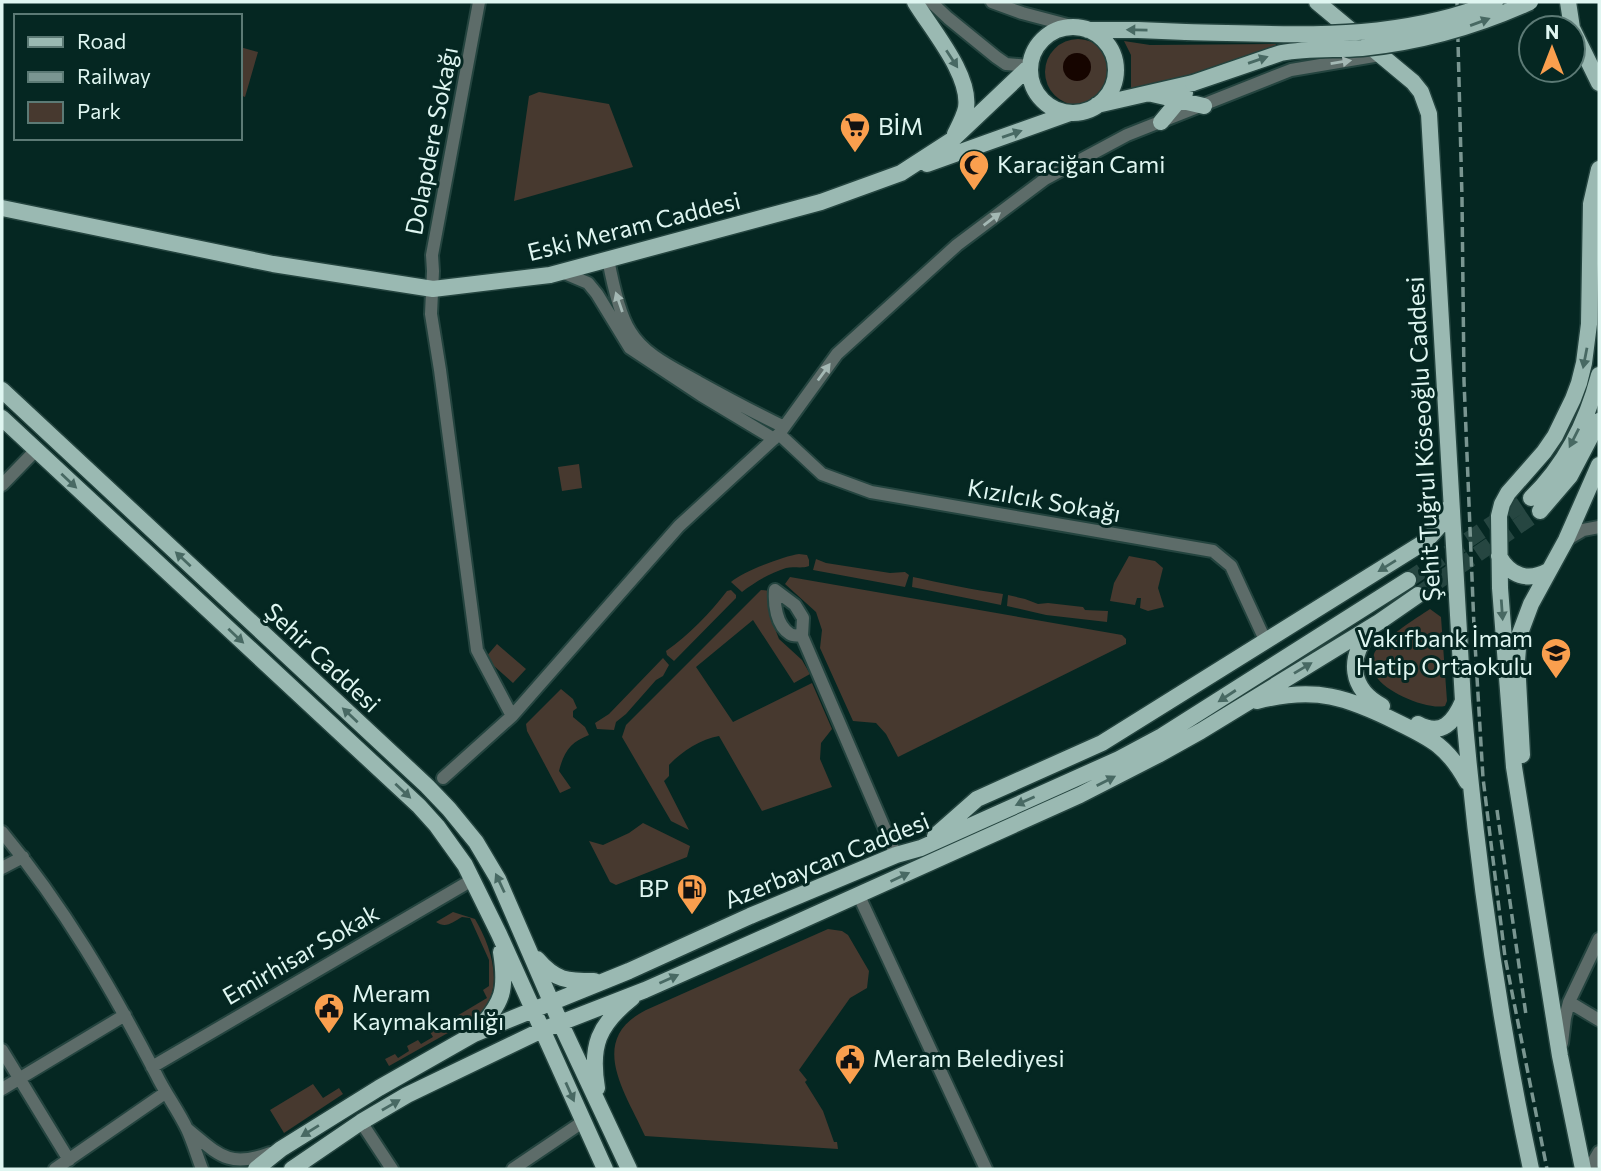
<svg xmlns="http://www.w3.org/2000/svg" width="1601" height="1171" font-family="Commissioner,sans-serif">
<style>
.green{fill:#47392f}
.water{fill:#160500}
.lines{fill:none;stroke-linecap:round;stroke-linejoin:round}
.major-tunnel{stroke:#264641;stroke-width:16;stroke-dasharray:16 8;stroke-linecap:butt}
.minor-casing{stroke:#24443f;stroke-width:16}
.major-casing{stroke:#24443f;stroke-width:19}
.minor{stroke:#5d6c69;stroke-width:12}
.major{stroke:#9ab9b2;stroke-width:16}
.rail{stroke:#7a9691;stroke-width:3.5;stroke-dasharray:10 5;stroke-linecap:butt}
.major-bridge-casing{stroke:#24443f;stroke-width:19;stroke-linecap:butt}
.major-bridge{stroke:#9ab9b2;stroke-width:16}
.oneway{fill:#486963}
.oneway2{fill:#a4b8b4}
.labels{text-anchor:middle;stroke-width:6;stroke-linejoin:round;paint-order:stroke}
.poi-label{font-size:24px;fill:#dff6f1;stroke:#052722;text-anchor:start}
.street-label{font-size:24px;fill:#dff6f1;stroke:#052722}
</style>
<rect width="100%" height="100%" fill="#052722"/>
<path class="green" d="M1045 72a33 33 0 1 1 66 0a33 33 0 1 1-66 0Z
M1124,41l26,4 126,-1 -1,4 -144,47v-40z
M240,47l18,5 -13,45 -5,-2z
M539,92l70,12 24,63 -119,34 15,-105z
M579,464l3,24 -20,3 -4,-24z
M799,554l8,1 2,5v6c-8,3 -15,0 -23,2 -16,5 -31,14 -44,24l-11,-10c11,-10 53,-26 68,-28z
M1129,556l26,5 8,7 -5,20 6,19 -16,4 -8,-3 1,-10h-4l-2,7 -25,-4 4,-18z
M816,559l10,4 64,10 15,-1 4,3 -4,12 -92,-17z
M790,577l332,58 4,4v5l-228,113 -12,-23 -10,-11 -23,-2 -33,-73 2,-18 -6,-18 -31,-28z
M913,577c29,6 60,13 90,17l-2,11 -89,-18z
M731,590l5,5v3l-62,63 -7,-6 -1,-4c23,-16 44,-38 61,-60z
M761,590l10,1 1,30 7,18 23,21 8,14 -16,9 -41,-63 -57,47 37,55 79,-39 20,46 -11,14 -1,16 12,28 -70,24 -43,-75c-18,3 -38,16 -50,29v11l-5,5 25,49 -18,-9 -49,-84 4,-12z
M1008,595l17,4 13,5 10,-1 35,4 2,3 23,1 -1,11 -61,-7 -39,-9z
M1430,609l11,8 6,84 -2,5c-18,4 -60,-14 -69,-30 -3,-6 -4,-15 -2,-22 3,-11 44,-37 56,-45z
M497,644l29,25 -13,14 -28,-25z
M663,658l6,7 -6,11 -7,4 -30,34 -10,8 -2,8 -17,-1 -2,-6 14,-9z
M561,689l12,10 4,9 -4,3v6l12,10 4,8c-18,7 -25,16 -30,36l12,17 -11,5 -33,-62 -1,-7z
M643,823l47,23 -3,11 -71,28 -6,-3 -21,-41 14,4 26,-12z
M453,912l22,7c15,25 30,67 7,92 -9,11 -23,17 -36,23 -19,11 -38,21 -57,32l-4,-7 10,-5 3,4 11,-7 -2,-5 11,-6 3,4 12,-7 -3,-5 57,-34 -4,-8 6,-4v-26l-19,-42 -8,-1c-9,5 -16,12 -26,5z
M828,929l14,2 6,4 21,36 -2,17 -17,10 -51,72 8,10 -2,2 18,29 11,31h3l1,7 -193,-13c-19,-43 -59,-96 1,-126z
M313,1084l10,14 16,-10 4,6 -59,39 -14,-23z"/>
<path class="water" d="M1063 67a14 14 0 1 1 28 0a14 14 0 1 1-28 0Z"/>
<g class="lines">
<path class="major-tunnel" d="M1408,580l123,-82
M1418,595l122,-84"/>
<g class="minor-casing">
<path id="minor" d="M479,2l-47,253 1,16 -2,43 9,56 37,280 35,66
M931,2l17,16 48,39 10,7 24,2
M992,2l30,11 53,14
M608,259c4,21 11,55 22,72 15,25 44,37 68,51 29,16 57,31 86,45
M562,272l26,11 9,11 33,54 71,47 73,44
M779,434l43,40 49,18 342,59 18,15 35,76
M2,485l34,-35
M1566,540l17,-10 16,-3
M802,636c-4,-1 -9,0 -12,-2 -14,-9 -16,-30 -15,-44l20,15 8,13 -1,18 94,219
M443,778l69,-62 167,-190 100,-92 58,-80 120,-109 88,-66 82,-44 164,-65 89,-15
M2,832c61,73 110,157 154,242 9,19 22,36 31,55 6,13 10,27 15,40
M2,868l21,-11
M859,896l127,273
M1569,1002l30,18
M1562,1043l3,-25 4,-16 30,-63
M2,1050l67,110
M152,1067l320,-187
M2,1089l123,-74
M361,1122l31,47
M187,1129c31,25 41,40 83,24
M55,1169l110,-76
M513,1169l71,-48
M1589,1169l10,-17"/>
</g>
<g class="major-casing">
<path id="major" d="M915,2c17,28 56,73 51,106 -2,9 -7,18 -11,26
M1317,2l96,80 8,10 8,22 34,587c13,156 35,315 68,468
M1568,2l4,26
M1030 70a43 43 0 1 1 86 0a43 43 0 1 1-86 0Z
M1088,30h50l48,2
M1573,30l26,53
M1152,94l52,12
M1097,105l96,-22
M1161,122l24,-29
M927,164l143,-51
M2,208l271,56 160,25 117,-14 271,-73 80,-29 51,-33 78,-74
M2,390l425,396 22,23 27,33 22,37 62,143 69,147
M2,418l417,388 18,20 28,39 34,69 106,235
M1531,498c34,-33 56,-77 68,-123
M1540,511l30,-35 29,-55
M1499,556c11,20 29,26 49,15
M1370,632c-23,26 -20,57 12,74
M1257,701c59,-15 90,-4 142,22 33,16 49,24 68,59
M1418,724c24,13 36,-2 45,-23
M1522,755l-5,-94 2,-25 12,-32 35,-64 33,-75
M935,836l42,-37 125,-56 324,-202 18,-20 6,-15
M537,959c19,22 30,22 57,22
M478,1030c25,-28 29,-40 23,-78
M597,1088c-7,-42 1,-63 35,-90
M256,1169l25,-20 98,-61 95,-54 155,-63 121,-55 146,-61 25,-7 198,-89 43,-23 246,-156
M292,1169l69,-47 46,-27 135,-65 103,-40 131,-58 304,-137 78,-40 43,-24 178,-109 39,-27
M1583,1169l-23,-113 -46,-289 -14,-179 -1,-72 3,-12 6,-11 36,-41 11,-16 18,-37 6,-16 5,-20 5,-39 2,-120 8,-35"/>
</g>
<use href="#minor" class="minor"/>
<use href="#major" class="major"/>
<path class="rail" d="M1457,2l5,196 2,183 10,246 9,151 22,179 42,212
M1497,810l29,205"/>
<g class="major-bridge-casing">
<path id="major-bridge" d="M1186,32c108,2 206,11 309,-30
M1193,83l88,-30c27,-5 54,-3 81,-5 59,-6 115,-22 168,-46"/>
</g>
<use href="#major-bridge" class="major-bridge"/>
</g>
<defs><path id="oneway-solid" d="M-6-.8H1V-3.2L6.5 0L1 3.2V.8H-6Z" transform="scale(1.75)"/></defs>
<g class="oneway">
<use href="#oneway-solid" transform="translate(1480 22) rotate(-20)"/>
<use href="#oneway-solid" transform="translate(1137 30) rotate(-179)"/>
<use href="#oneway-solid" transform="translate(952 59) rotate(57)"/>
<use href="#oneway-solid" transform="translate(1258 60) rotate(-19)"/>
<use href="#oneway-solid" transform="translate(1012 134) rotate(-19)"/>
<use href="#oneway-solid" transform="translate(1585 358) rotate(101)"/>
<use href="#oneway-solid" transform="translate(1574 438) rotate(117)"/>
<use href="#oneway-solid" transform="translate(69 481) rotate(43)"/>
<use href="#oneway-solid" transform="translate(183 559) rotate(-137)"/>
<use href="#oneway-solid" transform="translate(1387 566) rotate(148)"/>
<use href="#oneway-solid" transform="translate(1502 610) rotate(86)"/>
<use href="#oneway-solid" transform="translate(236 636) rotate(43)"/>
<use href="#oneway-solid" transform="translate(1303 668) rotate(-31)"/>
<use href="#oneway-solid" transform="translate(1227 696) rotate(147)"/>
<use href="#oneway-solid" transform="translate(350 715) rotate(-137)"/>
<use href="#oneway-solid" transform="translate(1106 781) rotate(-27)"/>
<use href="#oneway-solid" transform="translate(403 791) rotate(43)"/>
<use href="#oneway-solid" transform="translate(1025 801) rotate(156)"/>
<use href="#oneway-solid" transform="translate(900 877) rotate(-25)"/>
<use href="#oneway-solid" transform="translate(500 883) rotate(-115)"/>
<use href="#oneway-solid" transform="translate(669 979) rotate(-24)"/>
<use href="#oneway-solid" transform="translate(570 1092) rotate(66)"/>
<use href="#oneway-solid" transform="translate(391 1105) rotate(-30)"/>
<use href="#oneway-solid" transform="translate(310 1131) rotate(148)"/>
</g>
<g class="oneway2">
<use href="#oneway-solid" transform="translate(1341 62) rotate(-9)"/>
<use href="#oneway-solid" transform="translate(992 219) rotate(-37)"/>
<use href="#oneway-solid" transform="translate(619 302) rotate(-109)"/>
<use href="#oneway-solid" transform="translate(824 372) rotate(-54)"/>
</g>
<defs>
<g id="supermarket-pin" transform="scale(1.575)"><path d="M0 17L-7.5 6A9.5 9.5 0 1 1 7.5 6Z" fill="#fa9f4e" stroke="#052722"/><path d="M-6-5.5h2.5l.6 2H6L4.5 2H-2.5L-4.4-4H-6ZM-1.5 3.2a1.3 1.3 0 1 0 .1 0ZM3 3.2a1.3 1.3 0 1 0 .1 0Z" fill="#111"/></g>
<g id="mosque-pin" transform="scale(1.575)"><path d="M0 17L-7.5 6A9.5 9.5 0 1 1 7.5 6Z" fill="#fa9f4e" stroke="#052722"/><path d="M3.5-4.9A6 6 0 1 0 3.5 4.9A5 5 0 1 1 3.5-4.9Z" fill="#111"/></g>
<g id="school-pin" transform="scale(1.575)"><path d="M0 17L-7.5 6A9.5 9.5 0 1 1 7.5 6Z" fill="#fa9f4e" stroke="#052722"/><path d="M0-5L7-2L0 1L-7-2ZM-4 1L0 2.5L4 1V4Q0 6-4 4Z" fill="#111"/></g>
<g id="fuel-pin" transform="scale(1.575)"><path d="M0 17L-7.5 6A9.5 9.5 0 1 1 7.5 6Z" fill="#fa9f4e" stroke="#052722"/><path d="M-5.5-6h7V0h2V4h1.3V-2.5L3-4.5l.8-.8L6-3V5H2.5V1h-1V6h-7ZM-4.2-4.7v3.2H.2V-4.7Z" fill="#111"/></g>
<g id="civic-pin" transform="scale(1.575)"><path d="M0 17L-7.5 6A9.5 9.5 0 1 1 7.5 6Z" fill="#fa9f4e" stroke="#052722"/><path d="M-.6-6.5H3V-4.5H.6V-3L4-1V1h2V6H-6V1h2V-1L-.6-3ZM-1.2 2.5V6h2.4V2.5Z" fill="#111"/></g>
</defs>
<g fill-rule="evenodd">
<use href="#supermarket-pin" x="855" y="127"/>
<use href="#mosque-pin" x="974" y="165"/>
<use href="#school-pin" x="1556" y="653"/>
<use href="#fuel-pin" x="692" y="889"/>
<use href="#civic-pin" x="329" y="1008"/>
<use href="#civic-pin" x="850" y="1059"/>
</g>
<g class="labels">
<g class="poi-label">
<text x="878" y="135">BİM</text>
<text x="997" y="173">Karaciğan Cami</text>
<text x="1533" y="647" text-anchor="end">Vakıfbank İmam<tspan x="1533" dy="28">Hatip Ortaokulu</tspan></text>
<text x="669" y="897" text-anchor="end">BP</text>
<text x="352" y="1002">Meram<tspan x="352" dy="28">Kaymakamlığı</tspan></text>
<text x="873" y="1067">Meram Belediyesi</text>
</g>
<g class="street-label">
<text transform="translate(432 141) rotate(-79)" y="8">Dolapdere Sokağı</text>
<text transform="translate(634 227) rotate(-14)" y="8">Eski Meram Caddesi</text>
<text transform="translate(1424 439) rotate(-93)" y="8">Şehit Tuğrul Köseoğlu Caddesi</text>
<text transform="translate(1044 501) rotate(10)" y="8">Kızılcık Sokağı</text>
<text transform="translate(322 658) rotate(43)" y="8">Şehir Caddesi</text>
<text transform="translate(827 861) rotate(-22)" y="8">Azerbaycan Caddesi</text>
<text transform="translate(301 955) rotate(-30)" y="8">Emirhisar Sokak</text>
</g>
</g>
<rect width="1601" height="1171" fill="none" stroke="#dff6f1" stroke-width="7"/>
<rect x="14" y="14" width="228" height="126" fill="#052722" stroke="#5c7a75" stroke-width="2"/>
<rect x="28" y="37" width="35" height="10" fill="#9ab9b2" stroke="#5c7a75" stroke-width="2"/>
<text x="77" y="49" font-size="21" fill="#dff6f1">Road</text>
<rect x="28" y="72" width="35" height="10" fill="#7a9691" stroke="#5c7a75" stroke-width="2"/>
<text x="77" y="84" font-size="21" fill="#dff6f1">Railway</text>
<rect x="28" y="102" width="35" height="21" fill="#47392f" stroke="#5c7a75" stroke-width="2"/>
<text x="77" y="119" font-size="21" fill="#dff6f1">Park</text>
<g transform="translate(1552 49)"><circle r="33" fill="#052722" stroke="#5c7a75" stroke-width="2"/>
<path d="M0-5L12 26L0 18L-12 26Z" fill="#fa9f4e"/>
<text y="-10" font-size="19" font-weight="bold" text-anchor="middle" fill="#dff6f1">N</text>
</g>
</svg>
